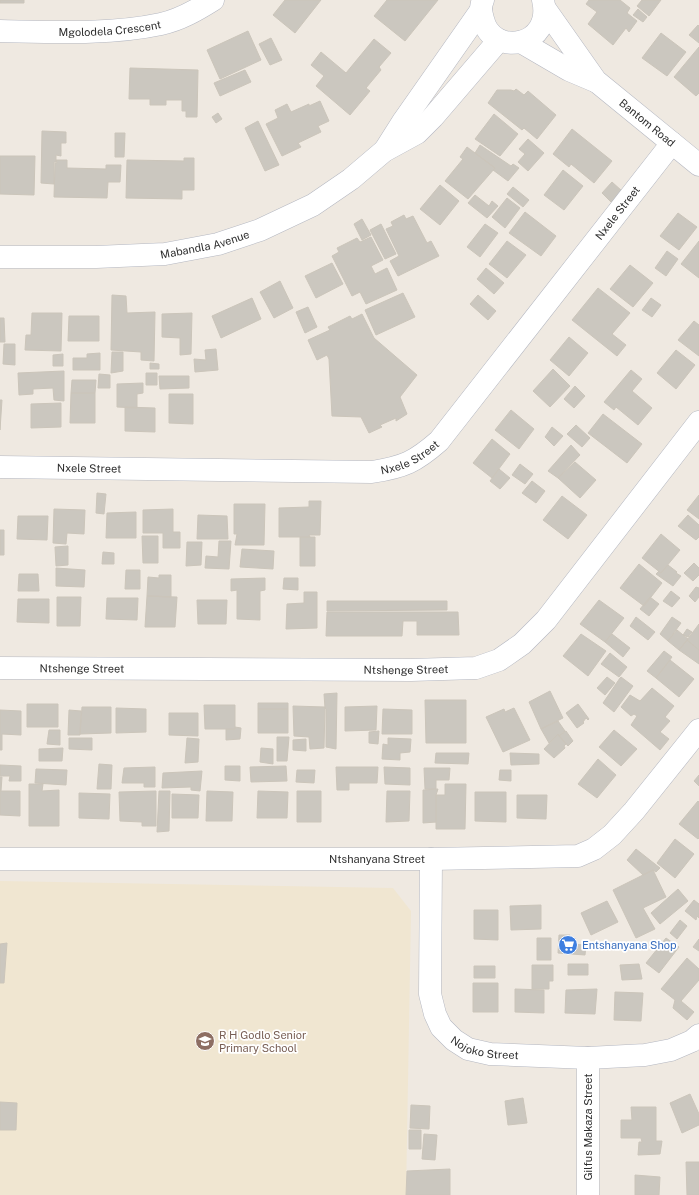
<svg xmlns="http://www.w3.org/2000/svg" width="699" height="1195" font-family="'Public Sans',sans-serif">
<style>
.education{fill:#f0e6d1}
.building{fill:#cbc7bf;stroke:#cbc5ba}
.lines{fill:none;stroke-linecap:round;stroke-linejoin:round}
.minor-casing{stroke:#b4b7c1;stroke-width:23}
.tertiary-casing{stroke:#b4b7c1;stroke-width:23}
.minor{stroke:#fff;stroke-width:22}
.tertiary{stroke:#fff;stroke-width:22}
.labels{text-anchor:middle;stroke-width:3.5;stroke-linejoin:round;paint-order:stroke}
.street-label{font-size:11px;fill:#2e2e2e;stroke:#fff}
.shop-label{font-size:11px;fill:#366cbe;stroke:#fff;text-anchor:start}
.education-label{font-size:11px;fill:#785e54;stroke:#fff;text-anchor:start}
</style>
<rect width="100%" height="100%" fill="#efe9e1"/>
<path class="education" d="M0,881l393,7 18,23 -5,284h-406z"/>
<path class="building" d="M0,0h24v3h-24z
M285,0h36l-26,33 -22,-18z
M387,0h51l-33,41 -31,-25z
M589,0h31l10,8 -3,5 10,8 -8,11 -3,-4 -13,17 -25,-21 9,-12 -11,-8z
M642,0h19l-12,16 -12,-10z
M638,9l9,8 -4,5 -10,-7z
M698,25l1,1v17l-10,-8z
M248,31l13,29 -41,19 -13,-29z
M661,33l25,19 -19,24 -25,-18z
M271,38l11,22 -12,5 -11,-21z
M374,39l17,14 -12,14 2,3 -15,18 4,3 -20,24 -34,-29 8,-10 -13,-11 10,-13 25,21z
M699,47v46l-3,3 -22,-19z
M130,68l68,2 -1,47h-11v-6h-4v-11h-16v5h-16v-6h-21z
M245,70l6,12 -31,14 -6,-13z
M516,89l8,6 4,-4 28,24 -19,24 -13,-11 -2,2 -34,-27 9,-13h14l3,1z
M320,101l9,20 -11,5 3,6 -23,11 3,4 -19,9 -16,-32 12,-6 -3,-8 12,-6 4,8 18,-8v2z
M218,113l4,6 -6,4 -4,-6z
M494,114l24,20 -18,22 -25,-17z
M258,121l21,44 -14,6 -20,-43z
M572,129l40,32 -18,22 -23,-19 -2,3 -16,-13z
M42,131l24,1v11h-5v13l-5,-1v7h-2v22l-13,-1z
M115,133h10l-1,24h-9z
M528,139l16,14 -16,18 -10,-9 7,-8 -6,-5z
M480,145l31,21 2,-2 6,4 -11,13 -15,-11 2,-2 -20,-15z
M467,147l28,21 -27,31 -23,-18 18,-22 -3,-2z
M0,156h35l-1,39 -34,-1z
M184,158h10v32h-12v9l-56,-1 1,-38 57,1z
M56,160h11v8l39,1v-4h15l-1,17h-12l-1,16 -53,-1 1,-34h2z
M563,170l20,16 -19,24 -20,-15z
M612,182l10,9 -11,11 -9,-9z
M440,185l19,16 -19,24 -20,-16z
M513,187l16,13 -6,7 -16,-13z
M475,195l14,11 3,-5 6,5 -11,12 -19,-15z
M507,198l13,10 -15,20 -13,-11z
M525,212l31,24 -15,20 -32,-23z
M678,213l19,14 -18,23 -19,-14z
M404,215l2,4 7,-3 14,27 4,-2 8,15 -41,20 -8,-15 9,-5 -13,-27 7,-3 -2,-4z
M362,219l9,16 -9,5 -8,-16z
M381,224l15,30 -11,5 -15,-29z
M485,224l13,9 -18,24 -13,-10z
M371,237l12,23 -12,6 4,8 12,-6 10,22 -31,14 -6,-12 -8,4 -20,-40 7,-4 -2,-4 20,-10 3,4z
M507,241l19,14 -19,23 -18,-14z
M699,241v37l-18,-14z
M667,251l11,8 -12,17 -11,-8z
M332,263l11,21 -27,14 -11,-22z
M630,265l23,18 -20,24 -23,-18z
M486,268l18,15 -10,11 -17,-15z
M280,281l13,27 -19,10 -14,-26z
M598,288l32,25 -18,21 14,11 -9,11 -45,-36z
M403,293l12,24 -39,18 -11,-25z
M112,295l14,1 1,17 28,-1 -1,49 -13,-1v-8l-30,-2z
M478,295l18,16 -8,9 -18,-16z
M252,298l9,21 -40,19 -9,-22z
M651,298l10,7 -9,12 -10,-7z
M308,307l9,20 -12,6 -9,-21z
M32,313h30l-1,38 -36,-1 1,-15h5z
M192,313l-1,41 -11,1v-17l-18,-1v-23z
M362,314l12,24 43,37 -17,22 7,17 -11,7v-3l-16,7 2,2 -13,6 -8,-16 -29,-1 -3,-57 -2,-4 -10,5 -9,-20 22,-10 -2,-3 22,-11 2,3z
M69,316h30v25h-31z
M0,318h4l1,24h-5z
M694,321l5,4v31l-21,-16z
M569,337l19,16 -19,23 -19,-16z
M4,344h11v21l-12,-1z
M216,349l2,21 -23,2 -1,-13 12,1 -1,-10z
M676,350l19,15 -19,24 -19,-16z
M112,352h11v19l-12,2z
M100,353v17h-27v-12h14v-4z
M63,354v12h-10v-11z
M150,363l9,1v5h-9z
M553,369l17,17 -20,21 -17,-16z
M631,370l11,9 -10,12 20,17 -14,17 -22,-18 -2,3 -10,-8z
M64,371v30l-10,-1 -1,-12 -20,1v5l-14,1 -1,-22z
M146,373h11v12h-11z
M99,374l11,1v13h-12z
M159,376h30v12l-29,1z
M72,380h24l-1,13h-24z
M143,383v10l-6,1v14l-20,-1v-23z
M575,386l10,10 -11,12 -10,-9z
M71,393h24v30h-25z
M169,394h24v30l-24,-1z
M0,400h2l-2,30z
M61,403v24l-30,1v-24z
M125,407l30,1v24l-30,-1z
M511,410l23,19 -15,20 -24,-19z
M603,414l39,30 -15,19 -39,-30z
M576,425l14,13 -8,9 -15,-13z
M552,427l11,9 -9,10 -9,-9z
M492,439l18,15 -18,24 -19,-15z
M571,445l9,10 -22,23 -10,-7z
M575,462l21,18 -16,18 -22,-20z
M520,464l13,10 -8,10 -13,-9z
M499,469l11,9 -10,11 -10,-8z
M532,481l13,10 -9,12 -14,-10z
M97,493l9,1 -2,20 -8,-1z
M699,495v24l-12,-9z
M562,496l25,19 -19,24 -25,-19z
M309,501h12l-1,34h-11l1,2h-31v-29l30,-1z
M234,504h31l-1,41h-29l2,-11h-3z
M54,509l31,1 -1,24 -17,-1 -1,11 -13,-1z
M173,509v23h7v16h-17v-15h-20v-23z
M136,512v26h-30l1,-25z
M198,515l29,1 1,23h-31z
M688,515l11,10v12l-3,3 -18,-14z
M18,516h30l-1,24 -30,-1z
M0,530h4v25h-4z
M661,534l19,16 -19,23 -19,-15z
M142,536h16v27h-15z
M300,537h15v29h-15z
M219,541h12l-2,28 -24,-1 1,-12 12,1z
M187,542h15l-1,23 -15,1z
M68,546v19l-12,1 -1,-19z
M242,549l32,2 -1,18 -33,-2z
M103,552l11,1v11h-12z
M694,563l5,5v7l-6,6 -9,-8z
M639,564l23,19 -18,23 -24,-18z
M668,565l9,7 -1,1 5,3 -8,10 -17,-12 3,-3 2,2z
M56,568l29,2 -1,17 -28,-1z
M126,570h14v19h-15z
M19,574h19l1,17h-21z
M159,575h12v22l-24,-1 1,-19 11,1z
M265,578v12l-5,1v29l-23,-1v-29l-6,1v-12z
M284,578h14v12l-15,-1z
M696,587l3,1v9l-4,5 -6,-6z
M671,591l9,7 -8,9 -9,-6z
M304,592h13v36l-31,1 1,-25 17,-1z
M147,596l30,1 -2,30h-30z
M57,597h24l-1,29h-23z
M650,597l9,7 -10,12 -9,-7z
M107,598h31l-1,22 -31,-1z
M18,599h31v24l-32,-1z
M197,600h30l-1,24h-28z
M599,600l25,18 -19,24 -25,-18z
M327,601h120v9l-120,1z
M327,612h131l1,23h-42v-14h-14l-1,15h-76z
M636,617l19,15 -7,8 -18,-14z
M672,617l9,6 -13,18 -8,-7z
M699,624v26l-12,-10z
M687,629l5,3 -4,5 -5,-2z
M677,630l11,9 -9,11 -11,-9z
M581,634l25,17 -18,25 -25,-20z
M612,634l18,14 -7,9 -18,-15z
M687,640l12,10v14l-20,-14z
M664,651l8,6 -16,21 -9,-7z
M610,653l17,14 -8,10 -18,-13z
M670,660l24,19 -15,18 -23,-19z
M607,677l8,6 -10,12 -8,-7z
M621,677l12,9 -19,26 -11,-9 17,-25z
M652,688l22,18 -9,11 5,4 -10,11 9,7 -9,11 -29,-25 6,-9 -3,-2 -3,2 -10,-9 9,-12 10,6z
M550,691l13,27 -22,11 -12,-27z
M337,693l-1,56 -10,-2v-38l-1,-1 -1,-14z
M425,700h41v43h-40z
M258,703h30v6h-30z
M27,704h31v23h-31z
M578,704l11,15 -1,1 -2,-2 -3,4 1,1 -7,5 -11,-15z
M204,705h31v24h-30z
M293,706l32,1 -1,41 -14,1 -1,-12 -15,-1z
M377,706l-1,24 -31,1v-24z
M82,707h29v26l-31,1z
M116,708l30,1v23l-30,1z
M514,708l16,32 -27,12 -17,-35 18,-8 1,3z
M258,709h30v24h-30z
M383,709l29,1v24h-30z
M0,710l21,1v24l-19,-1v16h-2z
M69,710l12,1 -1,24h-12z
M169,713h29v23l-29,-1z
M558,721l7,10 -6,5 -1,-2 -9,9 -8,-14z
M235,727l6,1 -1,11 -14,1v-11h9z
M49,730h11v15l-13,-1z
M614,730l23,19 -16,17 -22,-19z
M379,731l-1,13 -9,-1v-11z
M566,731l7,10 -5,5 -9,-10z
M558,734l8,10 -2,2 1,2 -11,10 -10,-9z
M277,737h12l-2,24h-10z
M69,738h23v12l-23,-1z
M187,738l12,1 -1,23 -13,1z
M388,738l23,1 -1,13 -10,1v7l-18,-1 1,-15 5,1z
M306,739v12l-13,-1v-10z
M63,748l-1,13h-23v-12z
M261,748l12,1v15l-13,-2z
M436,753h33l-1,11 -33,-1z
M510,753l29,1v10l-28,1z
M598,759l18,16 -19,23 -19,-14z
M99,764l13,1 -1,24h-14z
M0,765l21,1v15h-12l1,-5h-10z
M225,766h15v15l-15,-1z
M286,766l1,15 -36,1 -1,-15z
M155,767v20h-11v-4h-22l2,-15z
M336,767h42l-1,16h-28v7h-12z
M384,767l26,1v17l-25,-1z
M424,768h26l-1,12h-13v9h-11z
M36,769l31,1 -1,15 -31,-2z
M297,770h18l-1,13 -18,-1z
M500,770h11v11l-12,-1z
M202,771l-2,20 -9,-1v-3l-29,1 1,-15z
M699,775v11l-5,-5z
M0,777h2l-1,14h-1z
M29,784h14l-1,7 17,-1v36h-30z
M445,784h21l-1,45h-29v-34h9z
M438,789l-2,6v27l-13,1v-33z
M0,791h20v25l-20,-1z
M156,791v35h-14v-4l-22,-1 -1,-29z
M159,791h11l-1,40 -12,1z
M207,791l26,1 -1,29h-26z
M258,791l30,1 -1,26h-30z
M297,791h24v31h-24z
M387,791h23l-1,30 -23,1z
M475,792h31v30l-31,-1z
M79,793l31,1 -1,25 -30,-1z
M172,794l27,1 -1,23h-26z
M517,795h30l-1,24 -29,-1z
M698,801l1,1v36l-1,1 -19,-15z
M675,839l19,15 -19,24 -18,-15z
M636,849l24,19 -4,4 -3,-2 -10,5 -16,-15z
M653,870l13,27 -23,11 12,21 -19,9 -23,-48z
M678,889l10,12 -28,23 -9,-11z
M694,900l5,4v14l-2,-2 -1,4 -11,-9z
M607,901l11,21 -27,13 -10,-22z
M541,905v24l-30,1 -1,-24z
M474,910h24v30l-24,-1z
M680,920l7,6 -10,13 -7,-6z
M559,935h11l-1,9 17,1 -1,10 -27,-2z
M537,938h14v22h-14z
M666,938l13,9 -20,26 -13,-10z
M699,939v12l-6,-4z
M7,943l-3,40h-4v-39z
M687,958l12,11v11l-18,21 13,11 -7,8 -14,-12 2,-8 -14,-11z
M568,964h20v11h-20z
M639,964l3,15 -20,1 -2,-15z
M532,965h21v16h-4v8h-17z
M474,966h21v12h-21z
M473,983h25v29h-25z
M515,989l29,1v23l-29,-1z
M597,989l-2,25 -30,-1 1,-23z
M615,992l28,1 -2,28 -27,-1z
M690,1094l9,20v11l-17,8 -12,-30z
M523,1098l4,25 -19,2 -3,-24z
M0,1102l17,1 -1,27h-16z
M411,1105l19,1 -1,23 -19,-1z
M631,1107h25v34h6l-2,13 -22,1 1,-13h3l-1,-4h-20v-18h11z
M409,1130h12v19h-12z
M424,1134l13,1 -2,25 -13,-1z
M686,1162h13v33h-12z
M450,1169v26h-44l1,-24z
M635,1175l25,2 -1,18h-24z"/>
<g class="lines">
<g class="minor-casing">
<g id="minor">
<path id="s1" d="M546,10l50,71 103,84"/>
<path id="s2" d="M0,31c52,1 110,4 161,-7 19,-4 36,-14 52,-24"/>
<path d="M521,42l48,28 26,11"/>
<path id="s3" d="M0,467l372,5c32,-5 43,-10 67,-31l233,-298"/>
<path id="s4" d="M0,668l411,2 65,-2 23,-8 23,-16 24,-24 153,-198"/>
<path id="s5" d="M0,859h431l147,-3 16,-7 18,-14 22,-24 65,-81"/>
<path id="s6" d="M431,859l-1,135 5,20 6,13 13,13 14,9 22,5 98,4 57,-3 26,-5 21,-9 7,-6"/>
<path d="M588,1195v-137"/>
</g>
</g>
<g class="tertiary-casing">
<g id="tertiary">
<path d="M483,0c-3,7 -2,12 0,19 9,39 71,28 60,-19"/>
<path d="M385,150l19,-30 77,-110"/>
<path id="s7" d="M0,257h96l69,-3 53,-10 42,-14 53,-25 38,-26 33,-28 33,-18 16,-16 66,-77"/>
</g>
</g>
<use href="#minor" class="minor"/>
<use href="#tertiary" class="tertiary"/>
</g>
<defs>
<g id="supermarket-disc" transform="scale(1)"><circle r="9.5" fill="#3f7fe0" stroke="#fff"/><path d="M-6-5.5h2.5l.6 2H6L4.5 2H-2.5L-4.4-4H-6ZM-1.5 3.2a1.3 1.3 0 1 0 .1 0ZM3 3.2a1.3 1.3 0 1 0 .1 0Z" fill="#fff"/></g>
<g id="school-disc" transform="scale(1)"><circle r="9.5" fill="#8d6e63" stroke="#fff"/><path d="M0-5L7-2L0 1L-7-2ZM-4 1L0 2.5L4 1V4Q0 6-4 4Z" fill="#fff"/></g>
</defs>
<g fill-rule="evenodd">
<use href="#supermarket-disc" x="568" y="945"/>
<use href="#school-disc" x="205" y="1041"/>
</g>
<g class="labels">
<g class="street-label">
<text dy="4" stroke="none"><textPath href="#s2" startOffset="110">Mgolodela Crescent</textPath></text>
<text dy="4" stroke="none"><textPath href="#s1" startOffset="153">Bantom Road</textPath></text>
<text dy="4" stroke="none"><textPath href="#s3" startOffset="737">Nxele Street</textPath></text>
<text dy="4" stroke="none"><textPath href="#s7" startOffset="206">Mabandla Avenue</textPath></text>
<text dy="4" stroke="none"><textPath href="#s3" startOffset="413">Nxele Street</textPath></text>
<text dy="4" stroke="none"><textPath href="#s3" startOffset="89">Nxele Street</textPath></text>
<text dy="4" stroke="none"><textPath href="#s4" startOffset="82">Ntshenge Street</textPath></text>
<text dy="4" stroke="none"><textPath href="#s4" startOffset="406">Ntshenge Street</textPath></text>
<text dy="4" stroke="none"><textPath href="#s5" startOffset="377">Ntshanyana Street</textPath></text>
<text dy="4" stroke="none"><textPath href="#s6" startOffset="221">Nojoko Street</textPath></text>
<text transform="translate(588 1127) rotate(-90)" y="4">Gilfus Makaza Street</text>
</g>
<g class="shop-label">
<text x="582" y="949">Entshanyana Shop</text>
</g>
<g class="education-label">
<text x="219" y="1039">R H Godlo Senior<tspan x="219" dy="13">Primary School</tspan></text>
</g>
</g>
</svg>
